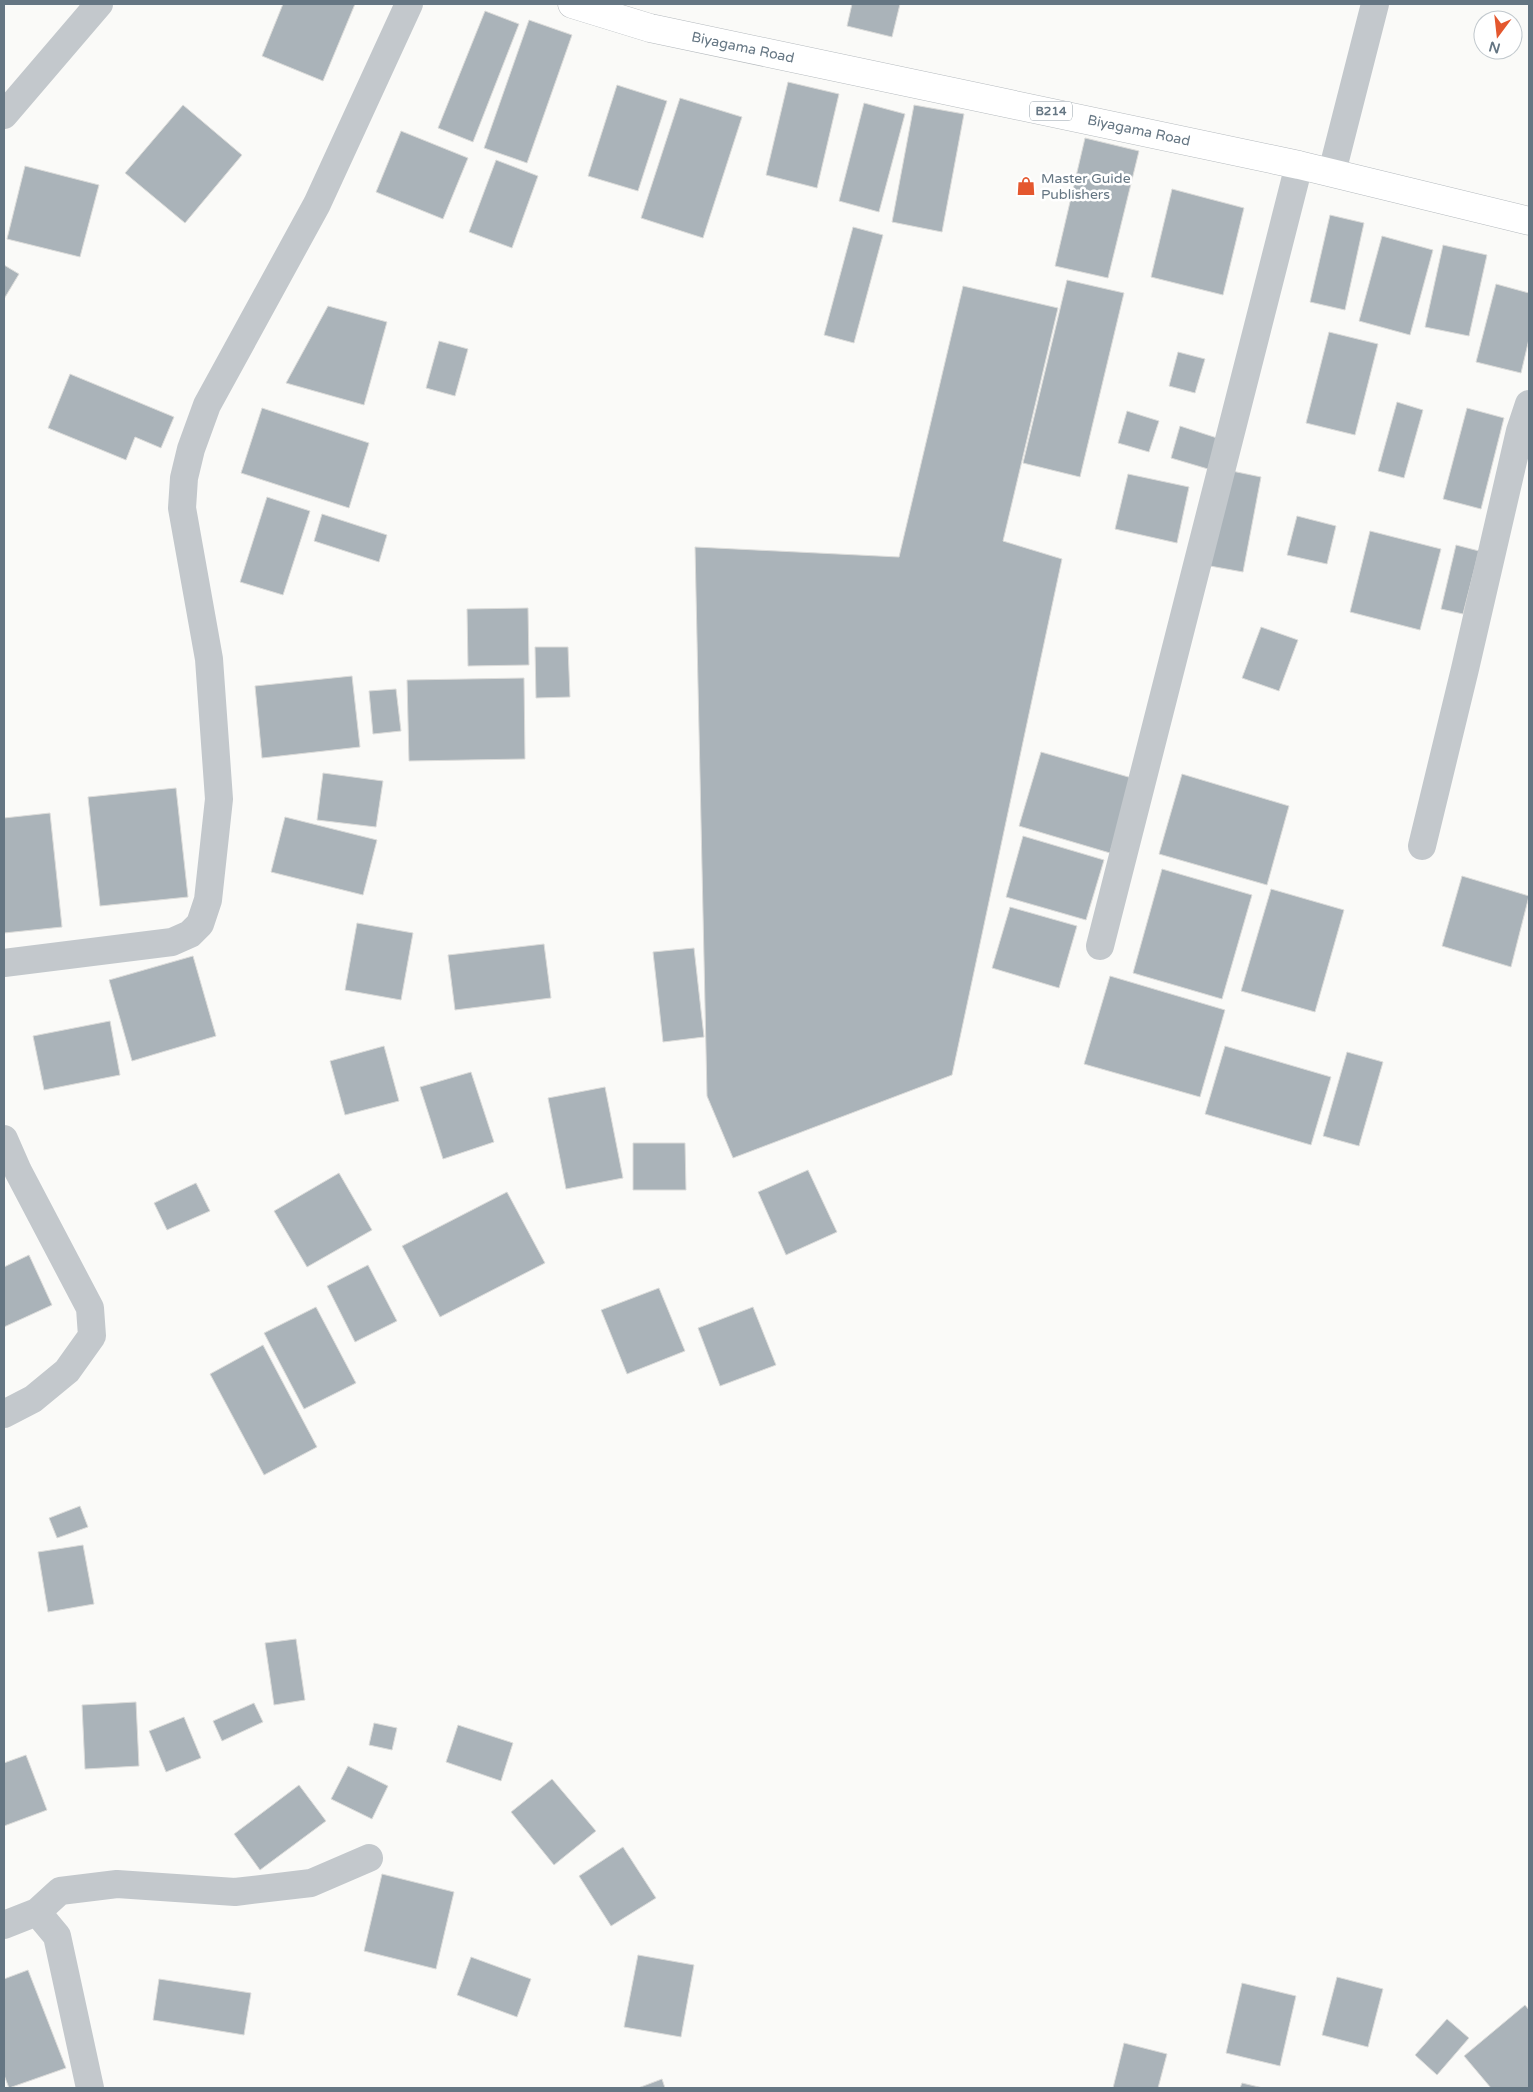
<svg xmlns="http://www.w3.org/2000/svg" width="1533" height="2092" font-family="'Varela Round',sans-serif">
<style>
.building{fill:#aab3b9;stroke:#dcdcda}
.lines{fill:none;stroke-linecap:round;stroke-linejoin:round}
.major-casing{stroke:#b5babe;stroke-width:29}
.minor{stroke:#c3c8cc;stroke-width:28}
.major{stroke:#fff;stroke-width:28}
.labels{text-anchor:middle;stroke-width:5;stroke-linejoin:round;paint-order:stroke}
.shield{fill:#fff;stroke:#939fa8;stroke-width:1}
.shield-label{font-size:12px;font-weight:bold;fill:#657683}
.street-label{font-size:14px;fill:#657683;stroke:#fff}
.poi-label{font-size:14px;fill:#657683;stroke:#fff;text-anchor:start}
</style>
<rect width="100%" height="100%" fill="#fafaf8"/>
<path class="building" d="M283,4h72l-32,77 -61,-25z
M852,4h48l-8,33 -45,-11z
M485,11l34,13 -46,118 -35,-14z
M529,20l43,15 -45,128 -43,-15z
M788,82l51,12 -22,94 -51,-13z
M617,85l50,16 -29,90 -50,-15z
M680,98l62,19 -39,121 -62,-20z
M864,103l41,11 -26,98 -40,-11z
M183,105l59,50 -57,68 -60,-50z
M914,105l50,9 -22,118 -50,-10z
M401,131l67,27 -25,61 -67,-27z
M1085,138l54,13 -31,127 -53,-12z
M496,160l42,16 -26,72 -43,-16z
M25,166l74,19 -19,72 -73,-18z
M1172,189l72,19 -21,87 -72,-18z
M1330,215l34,8 -19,87 -35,-8z
M853,227l30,8 -29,108 -30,-8z
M1382,236l51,14 -23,85 -51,-14z
M1443,245l44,10 -18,81 -44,-9z
M4,265l15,9 -15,25z
M1067,280l57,13 -44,184 -57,-14z
M1496,284l33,9v46l-8,34 -45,-11z
M963,286l95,22 -55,233 59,18 -110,516 -219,83 -26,-62 -12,-549 204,10z
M328,306l59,16 -23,83 -78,-22z
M1329,332l49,12 -23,91 -49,-12z
M439,341l29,8 -13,47 -29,-8z
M1178,352l27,7 -10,34 -26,-7z
M70,374l104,43 -13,31 -26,-11 -9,23 -78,-32z
M1397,402l26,8 -19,68 -26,-7z
M262,408l107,35 -20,65 -108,-35z
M1467,408l37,10 -23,91 -38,-10z
M1127,411l32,10 -10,31 -31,-9z
M1180,426l37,12 -9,31 -37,-11z
M1227,470l34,7 -18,95 -33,-6z
M1128,474l61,13 -12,56 -62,-14z
M267,497l43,14 -27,84 -43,-13z
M322,514l65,21 -8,27 -65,-21z
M1297,516l39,10 -9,38 -40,-9z
M1370,531l71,18 -21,81 -70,-18z
M1456,545l23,6 -16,63 -22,-5z
M528,608l1,57 -61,1 -1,-57z
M1261,627l37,13 -19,51 -37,-13z
M535,647h33l2,50 -34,1z
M352,676l8,71 -98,11 -7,-72z
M524,678l1,81 -116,2 -2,-81z
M396,689l5,42 -28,3 -4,-43z
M1041,752l91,26 -22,75 -91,-27z
M323,773l60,8 -7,46 -59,-7z
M1182,774l107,32 -22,79 -108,-31z
M176,788l12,109 -88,9 -12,-109z
M50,813l12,114 -58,6v-115z
M285,817l92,23 -14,55 -92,-23z
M1023,836l81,24 -18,60 -80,-23z
M1162,869l90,26 -30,104 -89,-26z
M1462,876l67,20 -18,71 -69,-21z
M1271,889l73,21 -29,102 -74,-21z
M1010,907l67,19 -18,62 -67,-20z
M357,923l56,10 -12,67 -56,-10z
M544,944l7,54 -96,12 -7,-55z
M694,948l10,89 -41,5 -10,-90z
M193,956l23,80 -84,25 -23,-81z
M1110,976l115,34 -25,87 -116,-33z
M110,1021l10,54 -76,15 -11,-54z
M384,1046l15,55 -54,14 -15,-54z
M1225,1046l106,31 -20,68 -106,-31z
M1347,1052l36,10 -24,84 -36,-10z
M471,1072l23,70 -51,17 -23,-72z
M605,1087l18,91 -57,11 -18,-91z
M633,1143h52l1,47h-53z
M808,1170l29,62 -51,23 -28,-63z
M339,1173l33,57 -65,37 -33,-56z
M196,1183l14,28 -43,19 -13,-27z
M507,1192l38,71 -105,54 -38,-71z
M29,1255l23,50 -48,22v-60z
M368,1265l29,56 -42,21 -28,-56z
M659,1288l26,63 -58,23 -26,-64z
M316,1307l40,76 -52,26 -40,-76z
M753,1307l23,58 -56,21 -22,-58z
M263,1345l54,102 -53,28 -54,-101z
M80,1506l8,21 -31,11 -8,-20z
M83,1545l11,59 -46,8 -10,-60z
M296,1639l9,61 -31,5 -9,-62z
M136,1702l3,64 -54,3 -3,-64z
M254,1703l9,19 -41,19 -9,-20z
M184,1717l17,41 -35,14 -17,-41z
M374,1723l23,5 -5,22 -23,-5z
M458,1725l55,18 -12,38 -55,-19z
M26,1755l21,55 -43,16v-63z
M348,1766l40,20 -16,33 -41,-20z
M552,1779l44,52 -42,34 -43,-53z
M299,1785l27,36 -66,49 -26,-36z
M623,1847l33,51 -45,28 -32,-50z
M382,1874l72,18 -18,77 -72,-18z
M638,1955l56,10 -13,72 -57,-10z
M471,1957l60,22 -14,38 -60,-22z
M28,1970l38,98 -57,20 -5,-13v-96z
M1337,1977l46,12 -15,58 -46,-12z
M159,1979l92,14 -7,42 -91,-15z
M1242,1983l54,13 -16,70 -54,-13z
M1525,2005l4,5v78h-38l-27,-32z
M1447,2019l22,19 -32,37 -22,-20z
M1124,2043l43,11 -9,34h-45z
M662,2079l3,9h-27z
M1242,2083l21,5h-23z"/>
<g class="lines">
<g class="major-casing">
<path id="major" d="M572,4l78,24 649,137 230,56"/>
</g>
<path class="minor" d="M4,115l95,-111
M1332,172l43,-168
M1422,846l43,-177 55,-238 9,-27
M1100,946l199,-781
M4,963l168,-21 18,-8 10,-10 8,-24 11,-101 -10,-140 -27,-151 2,-30 7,-29 16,-44 110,-201 92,-200
M4,1139l14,32 72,137 2,28 -25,35 -34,28 -29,15
M37,1912l23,-21 57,-7 118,8 76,-9 58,-25
M4,1925l33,-13 20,24 33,152"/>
<use href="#major" class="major"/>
</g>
<defs>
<g id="shop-bare" transform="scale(1.5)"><path d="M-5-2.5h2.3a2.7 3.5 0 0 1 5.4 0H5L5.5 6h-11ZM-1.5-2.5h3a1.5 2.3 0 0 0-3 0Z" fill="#e4572e" stroke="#fff" stroke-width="2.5" paint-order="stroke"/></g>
</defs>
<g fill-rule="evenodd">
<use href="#shop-bare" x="1026" y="186"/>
</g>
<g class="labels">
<rect class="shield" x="1030" y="101.5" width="42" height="19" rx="4"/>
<g class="shield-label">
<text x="1051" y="115">B214</text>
</g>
<g class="street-label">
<text transform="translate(743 47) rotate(12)" y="5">Biyagama Road</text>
<text transform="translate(1139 130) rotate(12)" y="5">Biyagama Road</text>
</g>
<g class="poi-label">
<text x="1041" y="183">Master Guide<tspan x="1041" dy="16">Publishers</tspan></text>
</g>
</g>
<rect width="1533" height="2092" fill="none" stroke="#657683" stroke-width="10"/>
<g transform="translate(1498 35) rotate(195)"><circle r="24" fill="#ffffff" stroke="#c1c8cd"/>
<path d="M0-4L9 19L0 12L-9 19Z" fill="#e4572e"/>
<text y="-8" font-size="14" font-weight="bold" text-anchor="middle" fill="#657683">N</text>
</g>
</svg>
